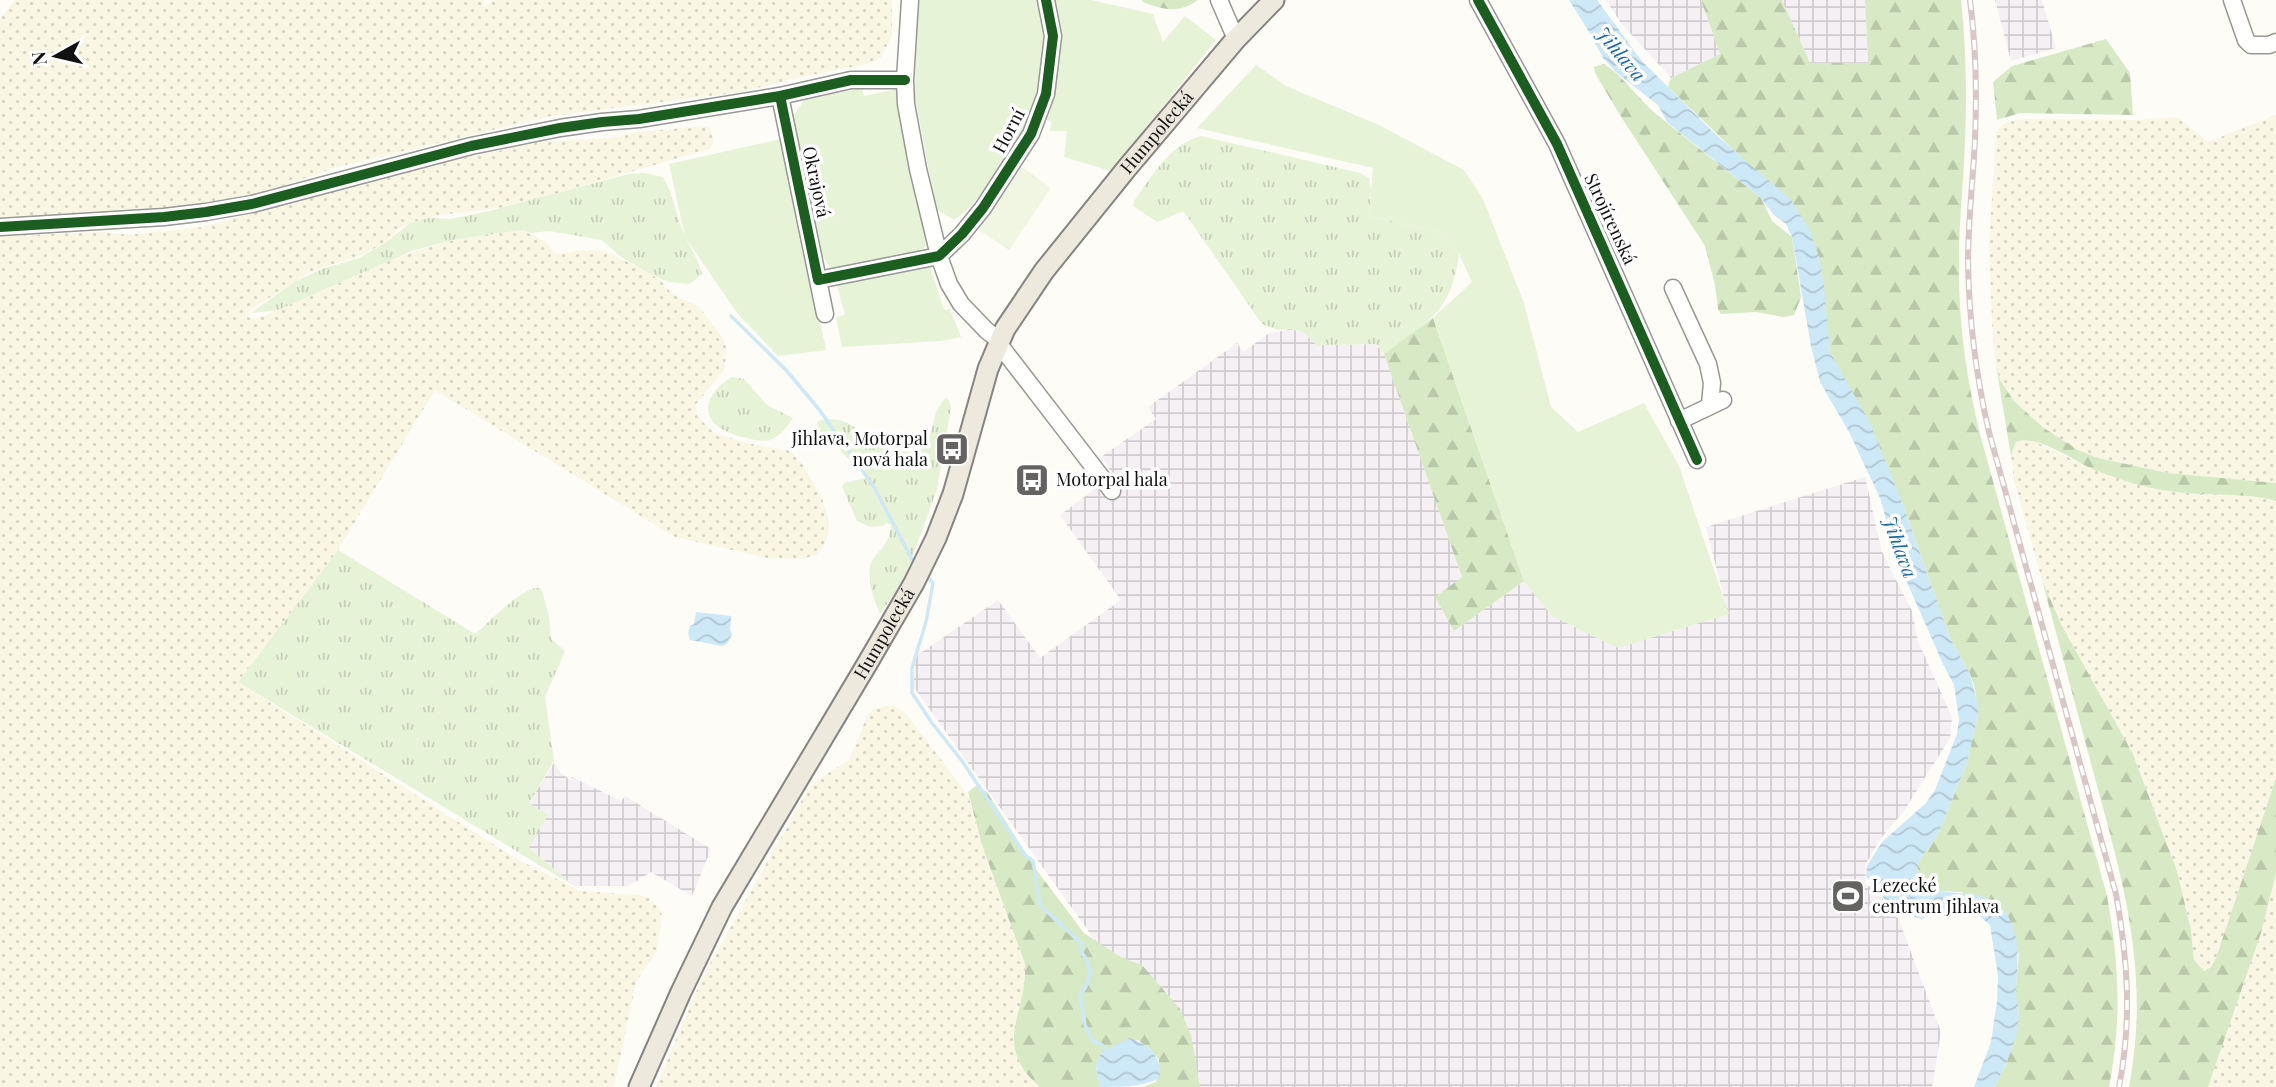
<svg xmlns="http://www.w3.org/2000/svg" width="2276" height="1087" font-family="'Playfair Display',serif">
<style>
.industrial{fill:url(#industrial-grid)}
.farmland{fill:url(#farmland-dots)}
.grass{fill:url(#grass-tufts)}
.forest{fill:url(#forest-firs)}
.garden{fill:#e7f3d7}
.pitch{fill:#f0f6e1}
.water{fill:url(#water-waves)}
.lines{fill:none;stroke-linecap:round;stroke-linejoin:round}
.stream{stroke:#cde8f7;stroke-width:3.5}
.minor-casing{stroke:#979795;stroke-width:19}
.major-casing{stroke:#858482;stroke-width:23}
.minor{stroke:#fffffe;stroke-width:16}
.major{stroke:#ede9dc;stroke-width:19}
.rail-casing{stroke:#d9c6c7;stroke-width:6}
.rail{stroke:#fff;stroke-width:3.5;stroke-dasharray:10;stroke-linecap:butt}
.cycleway-casing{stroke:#fff;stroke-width:15}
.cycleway{stroke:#1b5e20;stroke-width:10}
.labels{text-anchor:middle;stroke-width:7;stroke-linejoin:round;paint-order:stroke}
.street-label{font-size:18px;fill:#111;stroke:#fff}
.poi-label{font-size:18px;fill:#111;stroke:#fff;text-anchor:start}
.water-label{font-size:19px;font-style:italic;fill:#1768a6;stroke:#fff}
</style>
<defs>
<pattern id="industrial-grid" width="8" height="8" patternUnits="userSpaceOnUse" patternTransform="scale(1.75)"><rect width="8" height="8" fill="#f5f0f3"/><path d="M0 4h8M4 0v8" fill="none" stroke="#d1cdcf"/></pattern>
<pattern id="farmland-dots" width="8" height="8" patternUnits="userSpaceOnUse" patternTransform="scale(1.75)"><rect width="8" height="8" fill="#f9f7e4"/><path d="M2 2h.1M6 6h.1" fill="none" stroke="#d4d3c3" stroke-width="1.8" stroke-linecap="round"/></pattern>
<pattern id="grass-tufts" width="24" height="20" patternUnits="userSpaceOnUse" patternTransform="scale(1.75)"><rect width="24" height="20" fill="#e7f3d7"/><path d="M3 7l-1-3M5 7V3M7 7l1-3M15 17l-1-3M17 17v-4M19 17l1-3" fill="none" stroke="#c5cfb8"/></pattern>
<pattern id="forest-firs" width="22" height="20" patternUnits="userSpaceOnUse" patternTransform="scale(1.75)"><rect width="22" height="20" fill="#d8eac5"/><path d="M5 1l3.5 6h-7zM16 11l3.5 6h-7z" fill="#b8c8a8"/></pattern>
<pattern id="water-waves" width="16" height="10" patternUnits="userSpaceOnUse" patternTransform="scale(1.75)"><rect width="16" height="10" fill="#cde8f7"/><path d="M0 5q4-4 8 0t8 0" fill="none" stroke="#afc6d3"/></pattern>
</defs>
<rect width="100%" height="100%" fill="#fdfcf7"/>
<path class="industrial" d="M1606,0h95l19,54 -49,24 -50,-55z
M1782,0h83l3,63h-58z
M1995,0h47l14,48 -45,13z
M1290,329l13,3 14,13 59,-1 8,10 78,223 -7,53 69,-49 28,35 176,-2 -22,-87 159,-50 17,75 30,59 6,30 34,76 -2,21 -46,73 -23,27 -16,27 1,21h7l26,34 42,112 -9,55h-732l-287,-401 3,-30 82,-56 42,58 81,-58 -61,-85 40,-30 7,10 13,-10 -19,-28 55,-38 -8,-12 89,-64 6,9 25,-18z
M554,763l6,9 10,8 2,-3 49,24 4,-5 86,53 -19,47 -41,-24 -22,14h-55l-45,-38v-45z"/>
<path class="farmland" d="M15,0h469l-1,6 2,1 8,-7h399v35l-11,23 -14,6 -71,14 -55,14 -190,24 -214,51 -95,33 -76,10 -68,3 -89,7 -9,-1v-201z
M2276,115v368l-108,-10 -70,-15 -20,-8 -34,-22 -30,-27 -14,-21 -4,-15 -3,-22 -4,-97 7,-114 6,-7 10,-4 14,-2 112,1 35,-3 6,1 29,24z
M704,126l6,2 3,9v7l-4,5 -168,49 -42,10 -60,7 -29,8 -12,6 -13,14 -24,12 -53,18 -59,38 -1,6 4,2 12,-3 138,-61 56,-16 64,-9 24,12 8,10 6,2 22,-4 23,1 41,20 15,10 11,13 27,13 24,31 4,12 -3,20 -28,34 1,12 16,16 33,11 44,8 12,13 20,34 6,19 1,15 -6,16 -8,7 -12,4 -36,-1 -92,-21 -240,-147 -97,160 -100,132 277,176 65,33 60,4 9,3 10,9 3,8 -5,36 -21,31 -22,105h-614v-851l106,-4 23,3 73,-8 196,-55 142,-30 72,-4 25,-6z
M2023,439l13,3 59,28 181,31v277l-60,180 -5,9 -7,4 -10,-11 -3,-30 -14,-59 -44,-117 -72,-130 -19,-44 -28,-100 -3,-24 5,-14z
M886,706h9l9,5 64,84 14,50 43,119 1,18 -13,52 17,44 10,9h-384l46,-109 104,-185 10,-12 33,-21 19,-46 6,-5z
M2276,873v214h-68l53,-154z"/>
<path class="grass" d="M1201,136l159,37 9,5 2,11 -2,27 69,16 21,22c-8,59 -30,67 -75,100l-8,-10 -59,1 -14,-13 -13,-3 -12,1 -16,-6 -78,-112c-11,1 -17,7 -27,10l-24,-16 1,-5c18,-25 36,-57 67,-65z
M644,173l19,4c10,16 12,34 19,52 6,16 16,29 20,45l-12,10 -21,-2 -13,-5 -35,-20 -19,-17 -53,-9 -18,2 -9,-3 -64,9 -44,11 -136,60 -27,3 43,-31 28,-13 37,-11 26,-15 25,-20 19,-5 21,1 35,-7 144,-38z
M731,377l13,2 23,26 26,13c-6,8 -13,20 -24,22 -6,2 -16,0 -22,-2 -41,-8 -55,-34 -16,-61z
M946,398l3,2 2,7 -14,82 -33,91 -24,34c-6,-13 -16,-41 -7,-55 10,-13 16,-16 18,-34l-5,-2 -3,3 -13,1 -13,-6 -15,-34 2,-4 21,-5v-10l-6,-9 -9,1 -8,-7 -5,-12 -17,-2c-3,-5 -4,-12 -2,-18 19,-5 33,1 47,15l62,4c9,-14 5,-31 19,-42z
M338,550l137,84c14,-11 48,-49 66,-46l8,28 2,23 14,12 -20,46 9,64 -25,42 19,12 -19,33 45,38 -336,-204z"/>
<path class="forest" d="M1142,0h56c-19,14 -34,10 -55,2z
M1701,0h81l28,63h58l-3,-63h96c5,46 6,92 4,138 -1,41 -6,82 -6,122 -1,59 7,117 21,174l127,462c12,65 15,127 2,191h-115l13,-25 12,-48 -4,-18 4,-42 -57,-62 -24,-1 -22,-11 3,-19 20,-29 28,-69 11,-49 -3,-25 -5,-15 -20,-36 -48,-136 -72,-150 -11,-95 -79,-101 -72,-69 3,-9 49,-24z
M2106,39l24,34 3,42 -113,-2 -23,7 -4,-38 19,-16z
M1604,64c20,12 34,35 52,50l105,84 11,23 20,16 9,60 -7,18 -10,2 -28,-5 -35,2 -3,-5 -3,-24 -10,-39 -87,-134 -23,-39 -1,-6z
M1433,318l91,263 -70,50 -19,-34 27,-20 -78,-223z
M1996,365l4,15 14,21 30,27 34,22 20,8 70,15 108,10v18c-37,-10 -76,-4 -113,-11 -21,-3 -48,-12 -68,-20 -20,-8 -58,-37 -79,-28l-5,14z
M2042,580l19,44 72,130 44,117 14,59 3,30 10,11 7,-4 5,-9 60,-180v95l-15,60 -53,154h-79c21,-112 -4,-199 -33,-305 -18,-67 -36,-135 -54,-202z
M976,786l11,6 51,80 46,61 38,25 20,7 38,44 11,26 9,52h-57l13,-5 3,-22 -9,-11 -12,-9 -37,13 -5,13 4,21h-60c-50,-44 -12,-72 -15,-123l-43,-119 -14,-53z"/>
<path class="garden" d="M916,0h123c12,75 -2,116 -46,176 -11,16 -22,33 -39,44l-18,-11 -21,-112z
M1055,0h36l62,14 10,28 22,-26 31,24 -105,131 -47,-14 3,-26h-17l1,-9 -4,-2c12,-40 14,-79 8,-120z
M1256,65l30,21 93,39 85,45 19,29 41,104 27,104 27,25 66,-29 35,63 50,148 -111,34 -66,-32 -28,-35 -91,-263 39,-36 -13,-28 -21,-22 -69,-16 4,-48 -176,-40z
M862,88l2,8 33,-7 30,151h-2l1,6 -8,7 -87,17 -12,-21 -28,-130 13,-19z
M781,139l37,181h2l6,30 -48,6 -40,-42 -53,-77 -16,-73z
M930,266l14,44 6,-1 11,28 -19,4 -100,6 -6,-30 9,-2 -8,-30z"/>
<path class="pitch" d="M1022,167l29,21 -42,62 -30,-20z"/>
<path class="water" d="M1569,0h28l44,60 71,71 79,69 19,31 9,26 5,28 6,67 39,69 33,81 48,136 20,36 7,28 1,12 -11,49 -28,69 -20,29 -3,18c7,4 16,11 24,12 16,3 33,0 48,8 36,18 30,58 28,91 -1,9 3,17 3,26 -2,26 -13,49 -25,71h-20l17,-45 6,-41 1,-25 -8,-51 -13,-11 -13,-1 -35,3 -7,3 -29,-9 -27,-34 1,-10 15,-24 44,-39 9,-13 22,-56 2,-15 -5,-34 -11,-21 -44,-100 -19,-66 -31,-66 -29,-50 -9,-36 -19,-109 -6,-13 -13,-10 -12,-16 -94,-76 -9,-17 -41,-32 -14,-15 -12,-23z
M696,612l35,4 -1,14 2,4 -5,10 -5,2 -32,-6 -2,-7 2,-7 4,-2z
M1129,1038c18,5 33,18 31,39 -13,10 -41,10 -60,10l-4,-21 5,-13z"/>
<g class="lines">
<path class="stream" d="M731,316l55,54 32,38 56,79 40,76
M926,575l7,8 -7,39 -14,46v25l20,30 30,38 63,94 8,6 7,44 43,40 -2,7c14,16 10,28 -1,44l5,29 7,15 10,5 7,9"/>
<g class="minor-casing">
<path id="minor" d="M910,0l-5,80 1,24 12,65 21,87 10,28 12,20 26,27 12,9 3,8 110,143
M1219,0l17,39
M1478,0l79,144 140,316
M2232,0l14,40 5,5h18l7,-3
M905,80h-54l-71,16 38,184 121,-24 23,-22 21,-26 48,-74 15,-40 7,-58 -7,-36
M0,227l164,-10 42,-5 46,-8 219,-58 89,-18 42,-6 37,-3 141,-23
M818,280l7,34
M1673,288l35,76 4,19 -2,21
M1679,421l44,-21"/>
</g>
<g class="major-casing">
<g id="major">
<path id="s1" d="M639,1087l42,-95 41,-85 145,-243 47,-81 22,-45 17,-44 35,-125 17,-40 39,-58 83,-103 109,-129 38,-39"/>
</g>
</g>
<use href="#minor" class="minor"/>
<use href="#major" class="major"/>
<g class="rail-casing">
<path id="rail" d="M1970,0c6,46 7,92 5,139 -2,41 -7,82 -7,123 1,58 8,114 21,170l127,462c12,66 16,127 3,193"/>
</g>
<use href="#rail" class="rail"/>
<g class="cycleway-casing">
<path id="cycleway" d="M1478,0l79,144 140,316
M905,80h-54l-71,16 38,184 121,-24 23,-22 21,-26 48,-74 15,-40 7,-58 -7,-36
M0,227l164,-10 42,-5 46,-8 219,-58 89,-18 42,-6 37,-3 141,-23"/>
</g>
<use href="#cycleway" class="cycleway"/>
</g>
<defs>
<g id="bus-square" transform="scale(1.75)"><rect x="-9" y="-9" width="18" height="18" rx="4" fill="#646362" stroke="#fff"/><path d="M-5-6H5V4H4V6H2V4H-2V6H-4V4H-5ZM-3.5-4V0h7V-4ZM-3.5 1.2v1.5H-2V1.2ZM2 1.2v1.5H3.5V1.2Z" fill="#fff"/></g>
<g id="stadium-square" transform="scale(1.75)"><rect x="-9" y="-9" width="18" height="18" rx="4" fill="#646362" stroke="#fff"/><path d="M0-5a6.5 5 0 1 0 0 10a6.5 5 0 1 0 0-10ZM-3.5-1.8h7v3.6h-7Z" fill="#fff"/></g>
</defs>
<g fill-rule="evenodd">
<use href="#bus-square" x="952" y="449"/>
<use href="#bus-square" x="1032" y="480"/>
<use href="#stadium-square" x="1848" y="896"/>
</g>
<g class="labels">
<g class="street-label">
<text transform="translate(1009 131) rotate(-62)" y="6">Horní</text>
<text dy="6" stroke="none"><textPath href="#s1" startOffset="1094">Humpolecká</textPath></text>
<text transform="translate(816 182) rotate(78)" y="6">Okrajová</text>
<text transform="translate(1610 219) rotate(65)" y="6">Strojírenská</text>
<text dy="6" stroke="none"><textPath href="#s1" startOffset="516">Humpolecká</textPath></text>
</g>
<g class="poi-label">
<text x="928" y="445" text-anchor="end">Jihlava, Motorpal<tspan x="928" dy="21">nová hala</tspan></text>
<text x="1056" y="486">Motorpal hala</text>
<text x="1872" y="892">Lezecké<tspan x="1872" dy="21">centrum Jihlava</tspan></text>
</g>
<g class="water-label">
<text transform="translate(1621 54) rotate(50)" y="7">Jihlava</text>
<text transform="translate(1900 547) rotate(70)" y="7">Jihlava</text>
</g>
</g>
<g transform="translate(56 56) rotate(262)" stroke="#ffffff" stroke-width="5" paint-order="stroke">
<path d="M0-5L12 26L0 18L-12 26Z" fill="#111111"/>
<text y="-10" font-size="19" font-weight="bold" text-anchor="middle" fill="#111111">N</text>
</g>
</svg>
